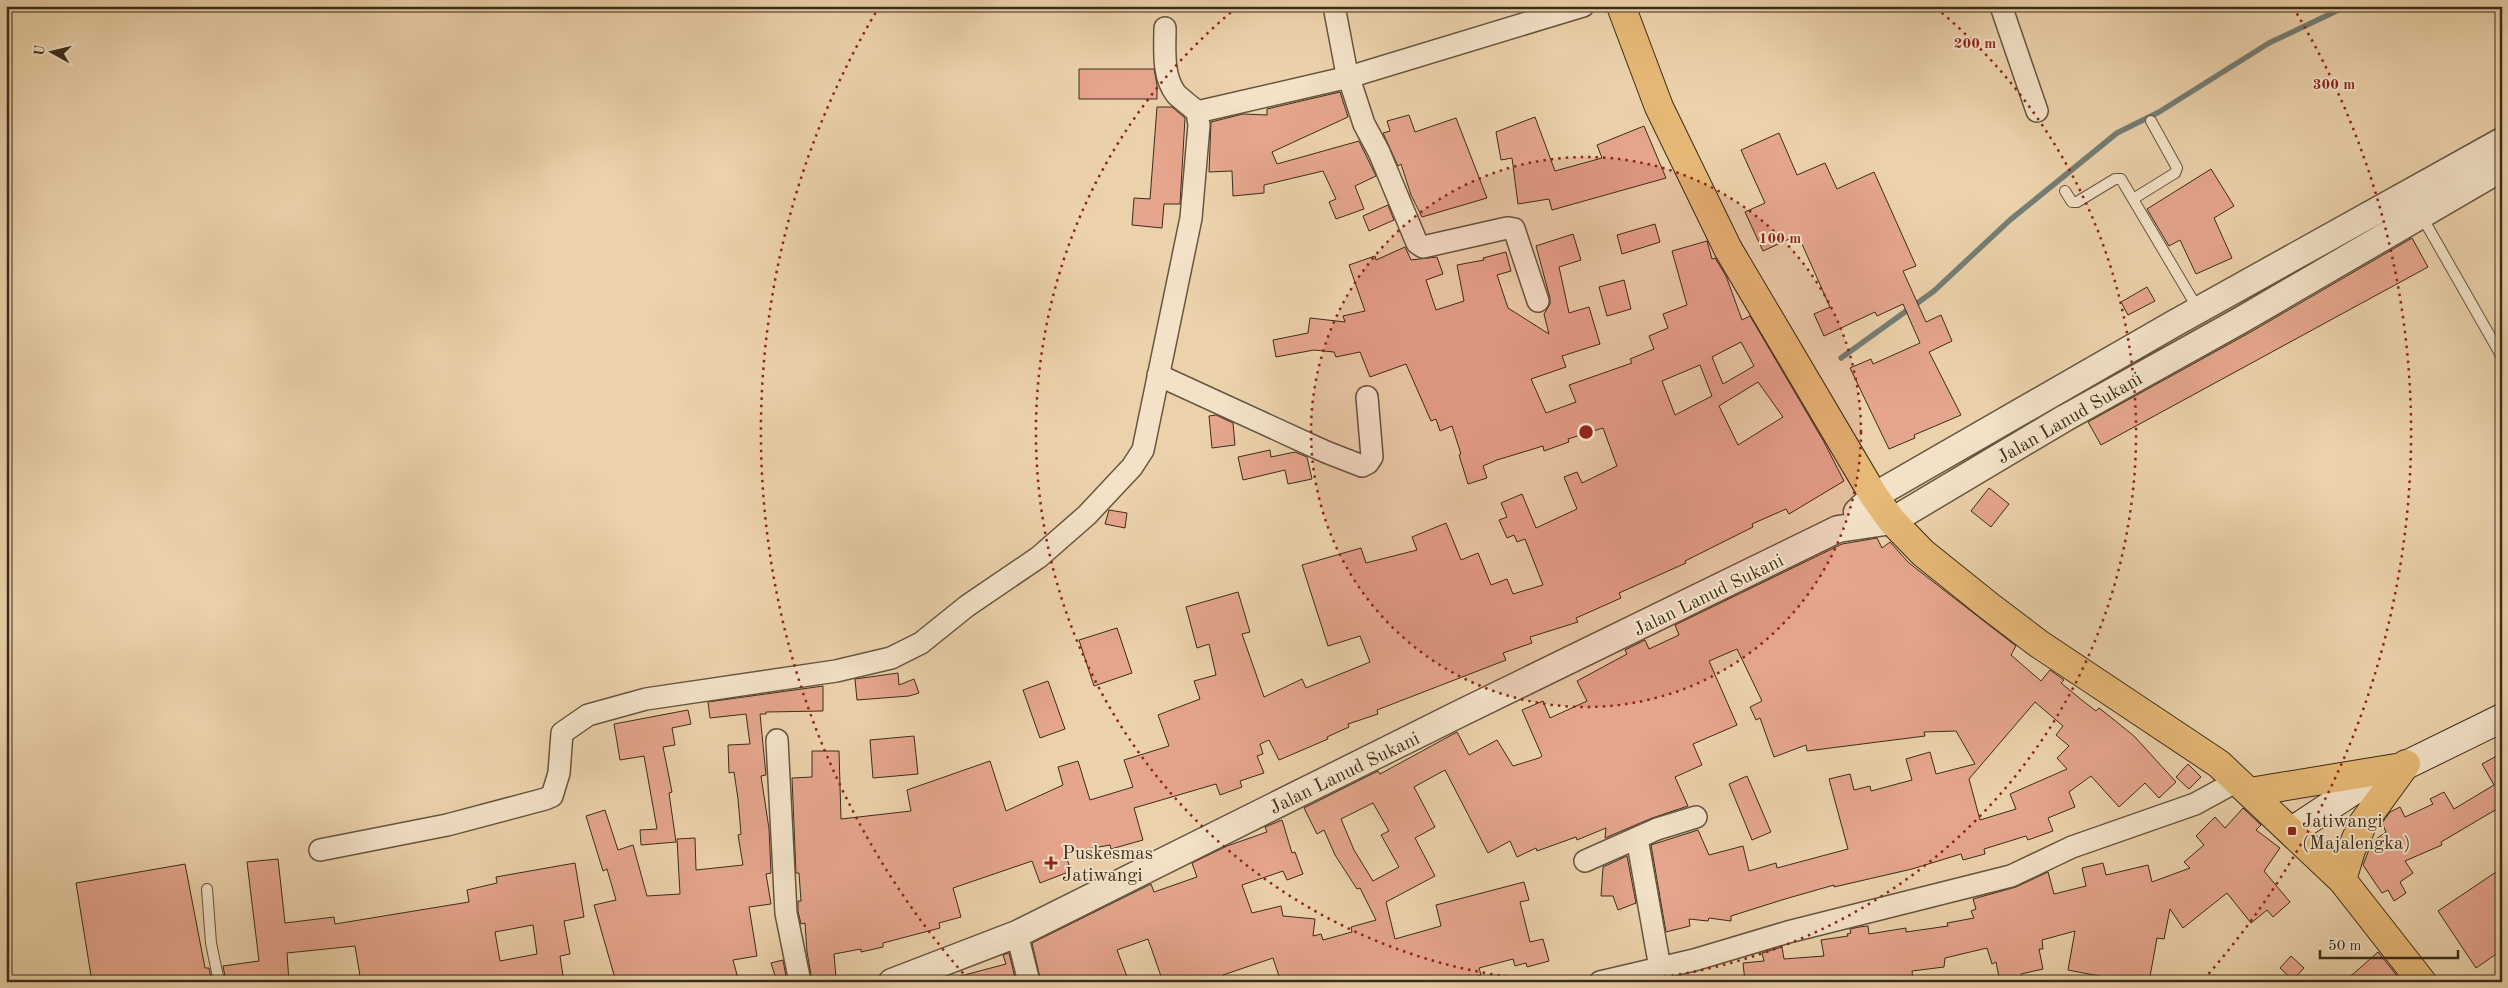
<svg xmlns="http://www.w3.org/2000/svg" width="2508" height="988" font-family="'Old Standard TT',serif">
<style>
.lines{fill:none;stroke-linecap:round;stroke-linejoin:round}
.stream{stroke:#757e76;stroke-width:5.5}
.building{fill:#e6a68d;stroke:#3a2c1a;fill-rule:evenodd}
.service-casing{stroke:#66563e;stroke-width:12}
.minor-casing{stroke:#66563e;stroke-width:24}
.tertiary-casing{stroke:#66563e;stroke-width:29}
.secondary-casing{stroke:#3a2c1a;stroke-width:30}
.trunk-casing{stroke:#3a2c1a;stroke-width:30}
.service{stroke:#f3e2c8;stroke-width:10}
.minor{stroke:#f3e2c8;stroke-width:21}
.tertiary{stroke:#f3e2c8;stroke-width:26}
.secondary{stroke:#f3e2c8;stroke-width:28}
.trunk{stroke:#e6b976;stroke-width:28}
.ring{fill:none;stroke:#8f2418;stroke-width:2.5;stroke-dasharray:2.5 5}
.poi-dot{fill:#8f2418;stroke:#f3e2c8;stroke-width:2}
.labels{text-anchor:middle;stroke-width:4;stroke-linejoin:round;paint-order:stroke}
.street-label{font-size:19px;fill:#3a2c1a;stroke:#f3e2c8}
.poi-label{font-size:19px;fill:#3a2c1a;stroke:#f3e2c8;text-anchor:start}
.centre{fill:#8f2418;stroke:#f3e2c8;stroke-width:2.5}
.ring-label{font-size:15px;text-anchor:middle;font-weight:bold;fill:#8f2418;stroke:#f3e2c8;stroke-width:4;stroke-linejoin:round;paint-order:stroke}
</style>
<rect width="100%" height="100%" fill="#ecd2ab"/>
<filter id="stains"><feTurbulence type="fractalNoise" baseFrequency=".004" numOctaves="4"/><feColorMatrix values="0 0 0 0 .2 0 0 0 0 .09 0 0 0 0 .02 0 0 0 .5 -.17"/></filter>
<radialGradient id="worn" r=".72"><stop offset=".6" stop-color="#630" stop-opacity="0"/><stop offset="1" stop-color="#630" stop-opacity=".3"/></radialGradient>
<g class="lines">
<path class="stream" d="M1841,358l93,-67 76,-71 107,-87 42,-21 110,-69 78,-37"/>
</g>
<path class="building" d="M1079,69h75l3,16v14h-78z
M1340,92l8,25 -76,35 5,12 82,-23 17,35 -21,10 9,23 -28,10 -7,-17 7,-3 -13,-28 -59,14v8l-31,3 -1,-25 -23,1 2,-50 32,-8 24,1v-6z
M1157,107h15l13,11 -5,86h-16l-2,24 -30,-3 2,-27 16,1z
M1409,115l6,17 41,-14 31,80 -65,19 -11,-22 -10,-31 -3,2 -15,-33 7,-2 -3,-10z
M1535,117l20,54 47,-13 -5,-13 47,-19 22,52 -114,32 -3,-11 -31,5 -6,-46 -11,2 -5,-28z
M1779,133l18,42 28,-12 12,26 37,-17 42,94 -13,5 23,51 15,-7 11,26 -23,11 32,63 -47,20 1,3 -26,11 -39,-81 21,-9 2,5 47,-21 -17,-39 -26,12 -2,-4 -51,24 -10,-22 16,-7 -32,-72 -35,16 -18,-39 20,-9 -24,-53z
M2211,169l23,37 -20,12 18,40 -36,16 -16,-34 -11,6 -22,-37z
M1388,205l6,15 -25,11 -6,-15z
M1655,224l5,18 -38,12 -5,-19z
M1573,234l8,26 -22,7 10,46 20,-6 11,37 -38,12 4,11 -35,12 15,34 30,-11 -7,-17 63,-22 -2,-4 24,-10 -5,-13 19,-8 -5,-14 24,-9 -15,-54 35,-10 5,18 3,-1 11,18 16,44 8,-4 74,126 20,39 -55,33 -3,-5 -34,15 1,3 -68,34 1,2 -67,30 2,5 -45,20 2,4 -48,15 2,6 -29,10 3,7 -129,50 1,4 -30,10 1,3 -22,10 1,2 -49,21 -10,-20 -9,4 3,10 -6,2 7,17 -24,8 2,6 -22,8 -4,-11 -82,24 9,32 -32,9 -1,-4 -45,8 6,18 -31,12 -8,-22 -79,27 8,29 -22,6 1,5 -57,15v4l-22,5v-3l-27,5 2,24 -24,2 -5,-28 -2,-29 -4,1 -3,-13v-10h3l-2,-28h-3l-4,-95 20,-1v-26h27l2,68 70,-8 -4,-21 83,-29 16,50 57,-26 -5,-18 20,-6 12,39 43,-13 -9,-27 45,-14 -11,-31 42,-16 -6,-18 22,-6 -7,-31 -12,4 -11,-41 52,-15 12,40 -8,2 22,63 38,-18 4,9 64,-26 -10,-26 -32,10 -26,-81 59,-17 5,15 51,-13 -5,-13 34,-14 15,37 17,-7 13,32 16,-6 6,15 30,-9 -18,-46 -8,3 -3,-7 -7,3 -8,-18 8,-3 -6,-14 21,-9 14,34 41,-19 -13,-32 13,-5 5,11 35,-17 -14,-38 -35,11 1,3 -25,9 -1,-5 -46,14 -14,6 4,12 -19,6 -9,-29 2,-1 -9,-28 -12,5 -4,-12 -5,2 -25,-57 -36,13 -10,-25 -24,5 -2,-5 -20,-2 -38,7 -3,-17 35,-7 2,-15 35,4 -2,-6 22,-5 -16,-46 26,-9 1,4 29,-13 6,13 26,-3 6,17 -17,6 10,30 28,-9 -7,-36 27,-5 -1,-2 23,-6 5,19 -14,4 11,33 41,26 -5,-20 6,-10v-6l-14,-52zM1741,342l13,24 -31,18 -11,-27zM1700,365l12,31 -37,19 -13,-34zM1758,382l25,35 -45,28 -19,-39z
M2412,238l16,29 -327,178 -13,-23 161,-89z
M1624,280l7,29 -24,7 -8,-29z
M2147,287l8,14 -27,14 -7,-13z
M1216,415l17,8 2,22 -23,3 -3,-32z
M1270,450l1,7 24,-5 12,5 5,22 -24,5 -3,-14 -42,10 -5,-23z
M1989,488l20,16 -18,23 -20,-16z
M1109,510l18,3 -2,15 -20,-4z
M1877,538l5,10 8,-6 19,21 107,83 -5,9 30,26 9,-11 14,10 -3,3 22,18 13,10 3,-3 14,11 21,17 42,46 -17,16 -14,-15 -26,24 -28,-31 -22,16 6,15 -27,11 5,13 -25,9 -2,-4 -42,13 1,5 -22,6 -2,-6 -49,15 -78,18v-2l-49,14 -54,17v5l-22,-3 -1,3 -19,-2 1,7 -24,6 -15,-87 47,-15 11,25 34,-9 6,25 27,-8 1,5 71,-19 -19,-70 21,-5 4,16 16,-4 1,5 41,-11 -6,-21 24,-7 6,22 39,-10 -19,-33 -32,1 1,4 -118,15 -1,-6 -32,12 -14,-39 -4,2 -6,-13 12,-6 -25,-52 -28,12 28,64 -44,19 9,21 -27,12 13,29 -36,12 -47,20 1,-10 -29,12 -1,-3 -39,14 -1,-3 -19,9 -7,-16 -22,12 -43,-83 -31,17 21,40 -20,11 20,38 -49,26 9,37 46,-13 -5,-21 88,-23 5,18 -9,2 10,40 13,-3 6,22 -22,6 -1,-4 -11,3 -2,-7 -34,9 2,7 -24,7h-176l-8,-24 -50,17 3,7h-34l-2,-6 -18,6h-9l-15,-43 -31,11 12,32h-88l-9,-39 119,-59 3,8 43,-15 -5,-14 35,-17 40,-14 -2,-5 17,-7 10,33 3,-1 8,22 -16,6 -4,-9 -41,14 10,28 29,-7 2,10 32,3 -2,17 8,-2 2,6 29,-8 -1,-5 25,-7 -16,-32 -3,1 -22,-34 -11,-25 -7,4 -13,-26 74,-37 2,3 77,-42 12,23 28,-15 16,26 26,-8 3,-2 -20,-46 21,-9 7,17 37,-17 -10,-20 50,-27 -2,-4 20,-10 4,9 30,-14 -4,-10 167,-81zM2035,702l28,24 -7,9 13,11 -12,12 10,11 -57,25 6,15 -36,11 -11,-41zM1373,803l16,28 -8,4 18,32 -26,14 -19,-31 -13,-31z
M1117,628l15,45 -38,13 -15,-46z
M898,673l1,12 15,-6 5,14 -10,3 -52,4 -2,-21z
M1048,681l17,48 -25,9 -17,-48z
M823,686v25l-57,1v2h-6l6,61 -5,1 8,53 2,44 -5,1 5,30 -22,3 8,49 -24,4 6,22h-123l-22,-77 22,-5 -9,-31 -4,2 -17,-55 19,-6 13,40 15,-5 14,51 33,-2 -3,-55 18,-1 1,32 47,-5 -5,-30 3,-1 -3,-35 -4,-27 -5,1 -1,-28 22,-1 -4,-30 -36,4 -2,-16z
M688,710l3,14 -19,4 3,17 -12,2 9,45 -3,1 7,49 -35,3 -1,-15 17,-1 -13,-73 -24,4 -6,-36z
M914,736l4,38 -45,4 -3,-38z
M2502,753v53l-61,36 1,3 -37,16 8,12 -13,9 6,11 -12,8 -6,-11 -6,3 -19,-28 9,-23 14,-10 -4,-9 8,-11 10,-5 5,10 28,-13 -3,-5 14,-7 10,17 40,-24 -12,-21z
M2188,764l13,13 -12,12 -13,-12z
M1747,776l24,56 -19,8 -23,-56z
M2243,808l18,17 -5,5 24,18 -16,23 26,31 -17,15 -6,-7 -16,13 -24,-30 -44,35 -13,-19 -6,30 -7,-1 -8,44h-51l1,-6 -31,-6 7,-39 -33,9 1,9h-4l4,20 -22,5v4l-21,4 -4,-20 -4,2 -5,-16 -42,10 -1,9 -32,4 1,11h-120l-1,-3 -17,3h-30l-2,-19 21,-2 -2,-8 20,-6 2,12 40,-3 -3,-16 27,-4 -1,-2 4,-1 -1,-4 9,-2 9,-1 1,8 37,-6v4l42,-6 -1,-3 27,-5 -3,-7 5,-2 -3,-10 43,-12 32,-15 6,22 32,-8 -4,-18 21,-5 3,12 42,-10 4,17 38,-14 -6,-6 20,-17 -8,-9 19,-19 10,11z
M1627,856l9,47 -18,7 -5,-14h-12l2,-29z
M278,859l7,64 49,-6 1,7 134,-22 -2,-12 30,-7 -1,-6 79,-14 9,54 -20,4 6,33 -10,2 4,26h-203l-6,-36 -68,7 2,29h-63l-3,-16 36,-5 -12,-99zM533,925l4,29 -37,7 -5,-29z
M185,864l20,104h4l3,14h-120l-16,-99z
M2502,868v82l-26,18 -38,-57z
M2378,952l24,30h-58z
M1009,953l7,29h-58l-1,-5 49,-13 -3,-9z
M2291,956l13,12 -11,12 -13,-12z
M783,960l4,22h-10l-6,-19z"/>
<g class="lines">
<g class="service-casing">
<path id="service" d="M2065,191l7,11h5l38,-23h6l77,130
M2133,199l42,-26 2,-5 -26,-47
M2421,215l81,142
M207,889l4,54 8,39"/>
</g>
<g class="minor-casing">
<path id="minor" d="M1334,6l12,63 18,55 15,28 38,91 6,4 84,-19 7,1 24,72
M2001,6l36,105
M1197,112l152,-35 234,-71
M1158,375l168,77 36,14 6,-3 4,-6 -5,-60
M777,740l9,173 14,69
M1637,838l23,130
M320,850l127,-25 98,-26 7,-3 7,-23 3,-40 26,-18 58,-16 190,-28 55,-13 30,-15 46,-37 72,-49 48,-42 45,-48 11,-17 48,-232 8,-93 -2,-13c-6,-6 -15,-12 -21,-18 -14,-18 -11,-45 -11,-66
M1585,861l72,-32 39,-12
M1017,934l12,48
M1600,982l94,-22 94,-28 223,-56 61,-29 123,-43 42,-23"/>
</g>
<g class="tertiary-casing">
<path id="tertiary" d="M1857,512l17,-16 301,-173 327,-182
M892,982l125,-48 444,-221 377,-184 54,-8 173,-103 176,-98 261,-152"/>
</g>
<g class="secondary-casing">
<path id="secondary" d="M2292,831l59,-39 151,-74"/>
</g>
<g class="trunk-casing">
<path id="trunk" d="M1621,6l38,101 69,142 146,247 18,25 31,32 66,53 50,38 180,120 123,116 80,102
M2250,792l146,-24
M2342,880l9,-30 12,-27 43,-59"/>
</g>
<use href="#service" class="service"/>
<use href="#minor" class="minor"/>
<use href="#tertiary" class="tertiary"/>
<use href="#secondary" class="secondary"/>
<use href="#trunk" class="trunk"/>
</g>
<circle cx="1586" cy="432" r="275" fill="#8f2418" fill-opacity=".12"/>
<g class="ring">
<circle cx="1586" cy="432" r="275"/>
<path d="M1567 982A550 550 0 0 1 1236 8M1936 8A550 550 0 0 1 1605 982"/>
<path d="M968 979A825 825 0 0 1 879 7M2293 7A825 825 0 0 1 2204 979"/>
</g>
<g class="poi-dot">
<rect x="2287" y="826" width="10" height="10" rx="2.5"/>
<path d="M1048.5 855.5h5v5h5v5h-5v5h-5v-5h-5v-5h5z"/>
</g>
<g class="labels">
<g class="street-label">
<text transform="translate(2069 417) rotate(-30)" y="7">Jalan Lanud Sukani</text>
<text transform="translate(1708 594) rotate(-26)" y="7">Jalan Lanud Sukani</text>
<text transform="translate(1344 772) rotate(-26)" y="7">Jalan Lanud Sukani</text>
</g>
<g class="poi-label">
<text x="2302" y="827">Jatiwangi<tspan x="2302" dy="22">(Majalengka)</tspan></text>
<text x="1062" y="859">Puskesmas<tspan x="1062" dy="22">Jatiwangi</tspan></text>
</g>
</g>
<circle cx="1586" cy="432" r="8" class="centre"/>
<g class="ring-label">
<text x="1975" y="48">200 m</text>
<text x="2334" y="89">300 m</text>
<text x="1780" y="243">100 m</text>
</g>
<rect width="2508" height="988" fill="none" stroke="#ecd2ab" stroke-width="25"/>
<rect x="8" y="8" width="2493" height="973" fill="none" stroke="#3a2c1a" stroke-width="2.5"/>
<rect x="12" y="12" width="2483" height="963" fill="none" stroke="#3a2c1a"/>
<g transform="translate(52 52) rotate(278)" stroke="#f3e2c8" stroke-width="4" paint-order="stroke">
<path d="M0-4L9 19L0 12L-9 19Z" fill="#3a2c1a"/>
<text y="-8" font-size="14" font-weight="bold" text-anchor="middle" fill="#3a2c1a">U</text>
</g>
<path d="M2320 950v8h138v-8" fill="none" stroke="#3a2c1a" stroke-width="2.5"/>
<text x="2328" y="950" font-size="15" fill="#3a2c1a" stroke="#f3e2c8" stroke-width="4" paint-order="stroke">50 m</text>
<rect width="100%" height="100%" filter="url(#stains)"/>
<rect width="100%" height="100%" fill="url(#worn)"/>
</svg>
